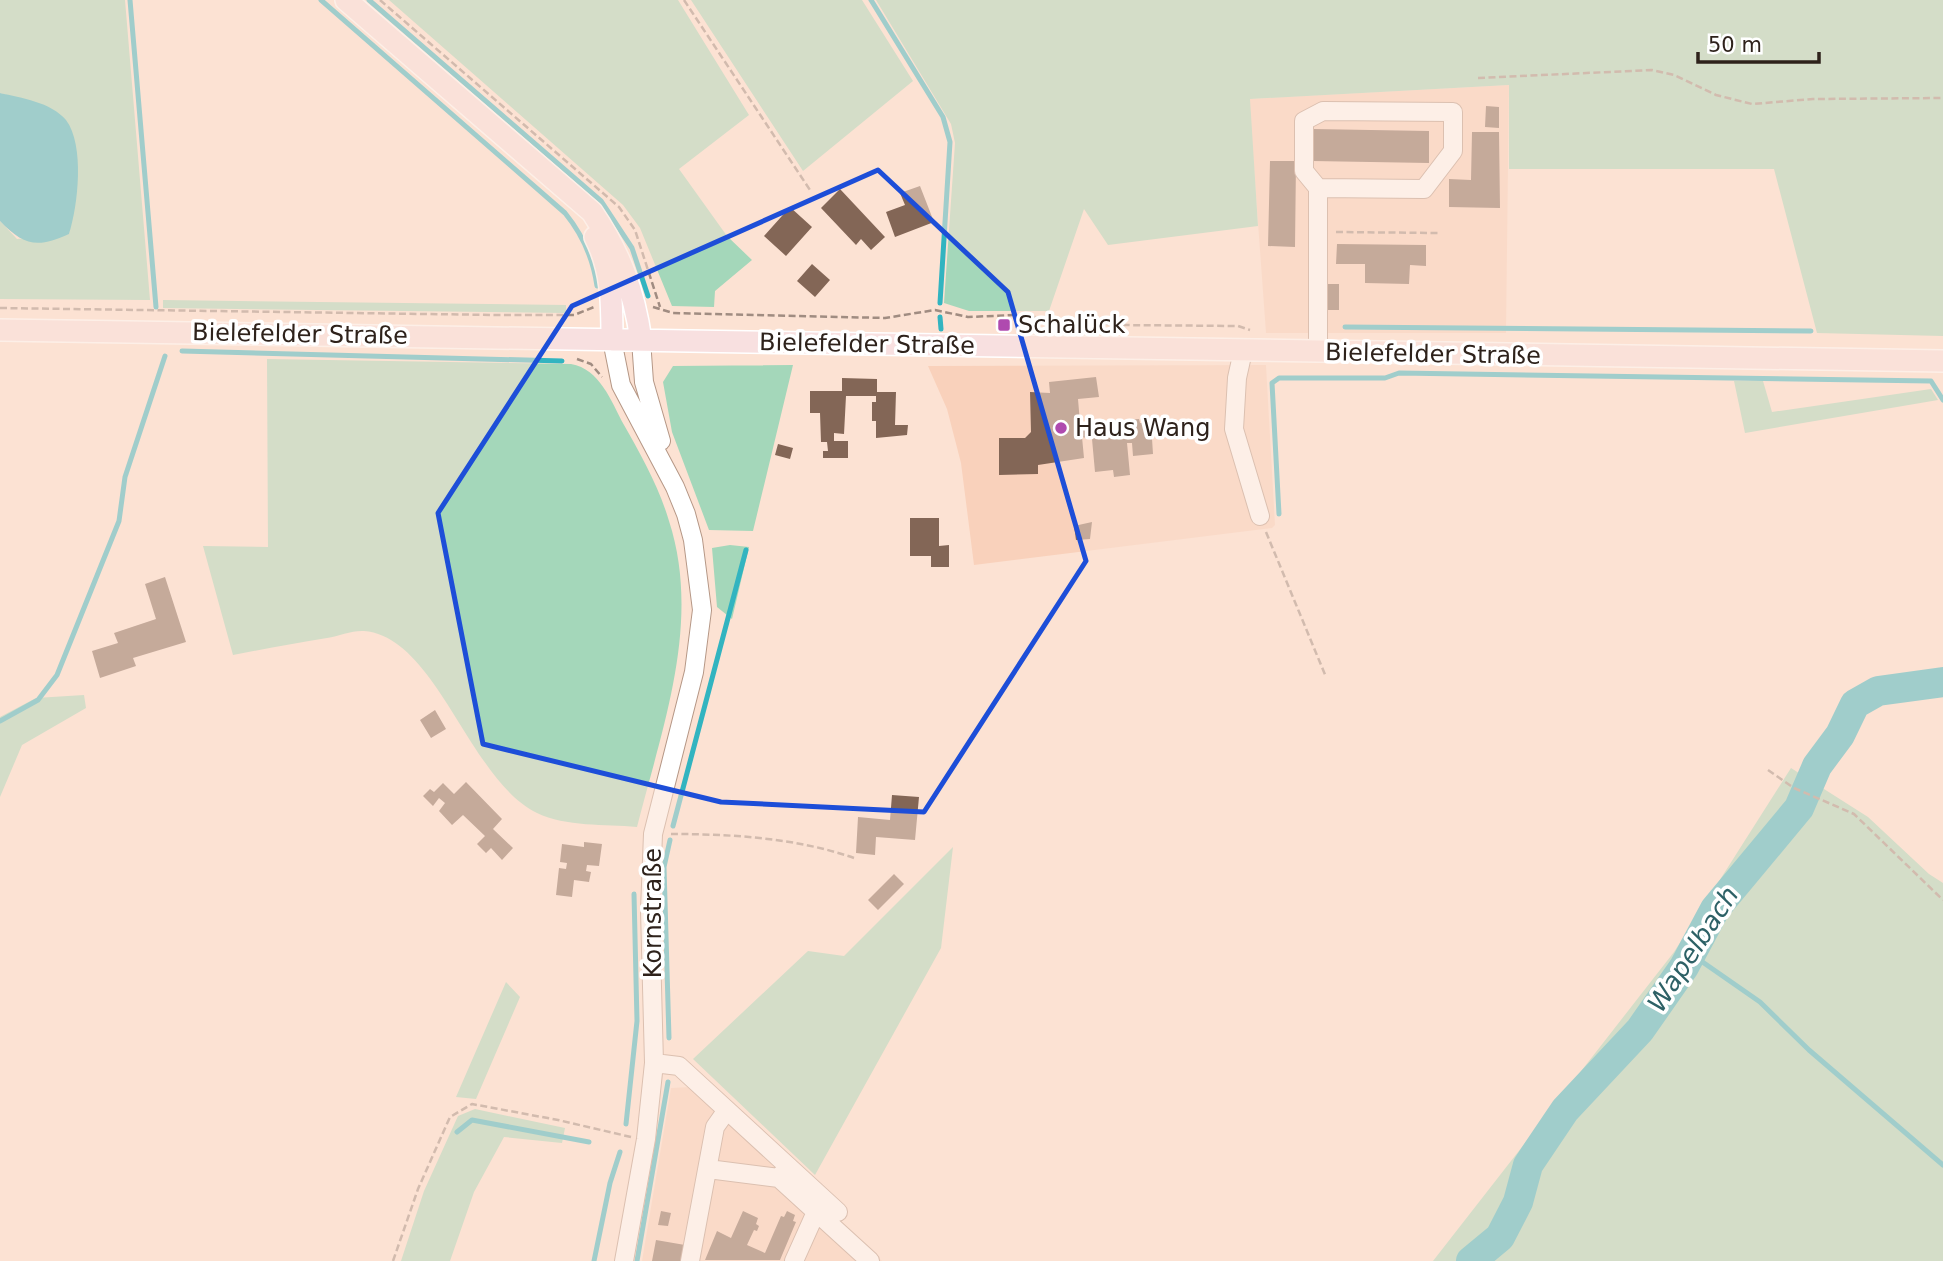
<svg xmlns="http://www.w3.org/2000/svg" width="1943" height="1261" font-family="'DejaVu Sans',sans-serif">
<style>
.built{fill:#f9d1bb}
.green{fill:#a4d7ba}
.water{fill:#32b4c0}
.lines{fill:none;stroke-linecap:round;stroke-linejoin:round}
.stream{stroke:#32b4c0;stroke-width:5}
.river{stroke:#32b4c0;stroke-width:30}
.building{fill:#836656}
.minor-casing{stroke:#b59786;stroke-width:20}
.major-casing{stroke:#fff;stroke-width:24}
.path{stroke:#a08c81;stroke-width:2.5;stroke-dasharray:7 3.5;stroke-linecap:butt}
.minor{stroke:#fff;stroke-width:18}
.major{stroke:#f8e0e0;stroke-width:21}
.marked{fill:none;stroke:#1d4ed8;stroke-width:5;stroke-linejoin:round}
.poi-dot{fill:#af4aaf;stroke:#fff;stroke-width:2.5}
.labels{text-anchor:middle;stroke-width:7;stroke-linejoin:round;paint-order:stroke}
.poi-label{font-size:24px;fill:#2e221b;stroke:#fff;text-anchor:start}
.street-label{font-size:24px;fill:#2e221b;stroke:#fff}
.water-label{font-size:26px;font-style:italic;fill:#2d6166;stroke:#fff}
</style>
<rect width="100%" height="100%" fill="#fce2d3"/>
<path class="built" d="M1509,85l-3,248h-240l-17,-234z
M1266,365l9,160 -3,3 -298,37 -13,-102 -14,-54 -19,-43z
M691,1087l191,174h-240l29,-173z"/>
<path class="green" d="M0,0h125l25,300 -150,-1v-78l17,18 52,-5 8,-57 -24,-67 -53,-17z
M389,0h289l71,115 -70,54 48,67 25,24 -37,31 -1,16 -42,-1 -32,-78 -17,-23z
M691,0h171l51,81 -110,90z
M876,0h1067v336l-126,-3 -43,-164h-265v-84l-259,14 8,127 -150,19 -24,-36 -35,102h-80l-25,-8 11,-160 -4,-19z
M163,300l403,5v8l-403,-5z
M267,359l304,5c29,5 40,37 53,61 17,30 35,62 45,96 33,102 -7,207 -32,306 -32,-3 -71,0 -100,-14 -68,-33 -100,-176 -173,-182 -11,-1 -25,5 -37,7 -31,5 -63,11 -94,17l-30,-109 65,1z
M793,365l-40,166 -44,-1 -37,-98 -9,-50 10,-16z
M1734,381h29l9,31 159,-23 7,11 -193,33z
M730,545l19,2 -17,72 -15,-12 -5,-59z
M84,695l2,13 -64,37 -22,52v-80l36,-19z
M1791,768l77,49 61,57 14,9v378h-510l241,-309z
M953,847l-12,101 -126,227 -122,-116 115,-108 36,5z
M506,982l14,15 -44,102 -20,-2z
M475,1109l90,19 -3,15 -58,-6 -30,55 -24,69h-49l23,-70 34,-75z"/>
<path class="water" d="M0,93c21,5 51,9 66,27 19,25 12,86 3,114 -32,15 -46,11 -69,-13z"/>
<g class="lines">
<path class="stream" d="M130,0l26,307
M321,0l244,213c18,22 28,45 32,73
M369,0l232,201 31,47 16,48
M871,0l72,117 7,25 -10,161
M940,317l1,12
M1345,327l466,4
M182,351l380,10
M1279,514l-7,-131 7,-5h106l14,-5 532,8 12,19
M0,721l38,-21 19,-25 62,-154 6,-44 40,-121
M673,826l73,-276
M1691,954l69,48 49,48 134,115
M669,1038l-5,-171 6,-27
M626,1124l11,-103 -3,-127
M457,1132l15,-12 117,22
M594,1261l16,-78 10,-31
M637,1261l31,-179"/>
<path class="river" d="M1471,1261l29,-24 18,-35 10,-37 37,-55 75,-80 44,-63 31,-58 84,-101 18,-42 23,-31 15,-31 23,-13 65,-9"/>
</g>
<path class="building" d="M1486,106l13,1v21l-14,-1z
M1313,129l116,2v32l-117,-2z
M1472,132h27l1,76 -51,-1v-28l22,1z
M1270,161h26l-1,86 -27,-1z
M920,186l14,36 -39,15 -9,-25 19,-7 -5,-12z
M840,189l45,48 -14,13 -10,-11 -5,6 -35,-37z
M790,207l22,20 -26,29 -22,-20z
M1337,244l89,1v21l-16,-1 -1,19 -44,-1v-19h-29z
M812,264l18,16 -15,17 -18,-16z
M1325,284h14v26h-14z
M1096,377l3,20 -21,2 2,24 59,-4 1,4h11l2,31 -20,2 -1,-13h-5l3,32 -16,2 -1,-7 -18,2 -3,-33 -10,-2 2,21 -46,7v9l-39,1v-37h26l6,-6 -1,-40 20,1 -1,-11z
M842,378l35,1v13h19l-1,33h13l-1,10 -31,3v-17h-4v-19h4v-6h-30l-2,38 -10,-1v8h14v17h-25v-7h5l-1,-9h-6l-1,-29h-10v-22h32z
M778,444l15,4 -3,11 -15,-4z
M910,518h29v28l10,-1v22h-18v-11h-21z
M1092,522l-2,17 -14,1 -2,-14z
M165,577l21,65 -53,16 3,8 -36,12 -8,-27 26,-8 -4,-10 42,-14 -11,-35z
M435,710l11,19 -15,9 -11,-18z
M466,782l36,37 -9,10 20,19 -11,12 -11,-12 -5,5 -9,-9 8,-8 -22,-21 -11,10 -13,-14 6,-8 -6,-5 -6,8 -10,-10 7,-7 4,3 9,-9 11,11z
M892,795l27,2 -4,43 -39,-3 -1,18 -19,-2 2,-36 32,3z
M584,842l18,2 -3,22 -12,-1 -1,6 5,1 -2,10 -15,-2 -2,17 -16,-2 3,-27 7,1 1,-6 -7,-1 2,-18 22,3z
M894,874l10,10 -26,26 -10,-10z
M661,1211l10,2 -3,13 -10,-1z
M743,1211l15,7 -2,6 3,2 -2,5 -3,-1 -7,15 18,8 16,-37 3,1 3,-6 8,4 -2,6 3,1 -16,38h-75l12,-29 14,7z
M656,1240l29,5 -3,16h-30z"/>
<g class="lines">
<g class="minor-casing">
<path id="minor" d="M612,340l9,45 54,102 11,27 7,26 9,70 -8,62 -41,162 -3,76 4,153 -8,76 -22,122
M641,340l3,42 17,59
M1243,351l-6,27 -3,51 26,87
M1318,352v-164l106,1 29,-38v-39l-130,-1 -19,10v50l14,17
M654,1063l25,3 159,146
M708,1169l71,9 7,-9
M779,1178l91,83
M690,1261l25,-134 12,-17
M794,1261l22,-49"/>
</g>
<g class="major-casing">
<path id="major" d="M346,0l246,212c28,41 42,79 49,128
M595,237c17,33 17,66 17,103
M0,330l1943,31"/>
</g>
<path class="path" d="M380,0l239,207 16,23 25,77
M684,0l126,190
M1478,78l174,-8 22,5 42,20 36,9 61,-5 130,-1
M1336,232l102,1
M653,307l20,6 212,5 50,-8 33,7 46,-2 104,10 120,1 12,4
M0,308l496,7h78l20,-8
M577,359l14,5 11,13
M1266,532l60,145
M1768,770l26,18 60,26 89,86
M671,834c61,0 126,4 183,24
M393,1261l25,-72 32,-72 22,-13 86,16 73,17"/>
<use href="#minor" class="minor"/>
<use href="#major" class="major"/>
</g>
<path d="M0 0H1943V1261H0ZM878,170l130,122 78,269 -162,251 -203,-10 -238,-58 -45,-231 134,-207z" fill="#fce2d3" fill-opacity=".55" fill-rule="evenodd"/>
<path class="marked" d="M878,170l130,122 78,269 -162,251 -203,-10 -238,-58 -45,-231 134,-207z"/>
<g class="poi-dot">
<rect x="997" y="318" width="14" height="14" rx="3.5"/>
<circle cx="1061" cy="428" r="7"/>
</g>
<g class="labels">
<g class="poi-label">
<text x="1018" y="333">Schalück</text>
<text x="1075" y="436">Haus Wang</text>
</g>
<g class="street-label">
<text transform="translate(300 334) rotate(1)" y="8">Bielefelder Straße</text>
<text transform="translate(867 344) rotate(1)" y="8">Bielefelder Straße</text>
<text transform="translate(1433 354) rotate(1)" y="8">Bielefelder Straße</text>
<text transform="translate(653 913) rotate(-90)" y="8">Kornstraße</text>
</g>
<g class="water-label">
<text transform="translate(1693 949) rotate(-57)" y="9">Wapelbach</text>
</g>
</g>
<path d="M1698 52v10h121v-10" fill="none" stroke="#2e221b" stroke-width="3.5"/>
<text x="1708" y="52" font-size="21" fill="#2e221b" stroke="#ffffff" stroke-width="5" paint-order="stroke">50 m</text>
</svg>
